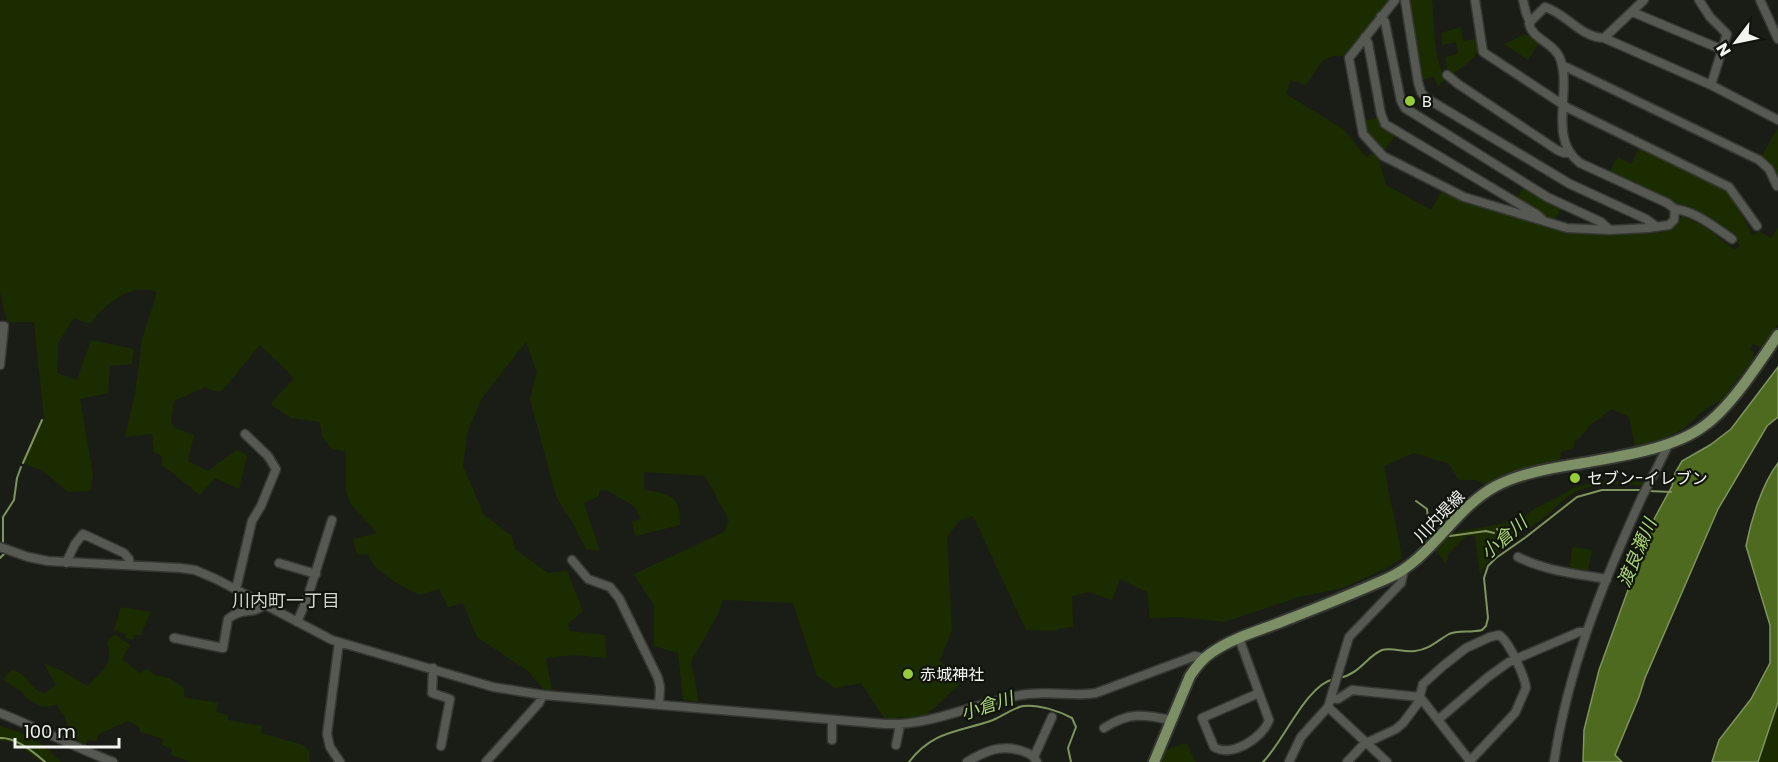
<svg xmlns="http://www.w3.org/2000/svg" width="1778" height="762" font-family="Poppins,'Noto Sans JP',sans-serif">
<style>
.green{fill:#1c2c01}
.water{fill:#4d6a1f;stroke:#7f945e;stroke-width:1.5}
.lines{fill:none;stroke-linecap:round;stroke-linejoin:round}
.stream{stroke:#7f945e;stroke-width:2}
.minor-casing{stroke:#353733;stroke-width:11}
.major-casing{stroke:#353733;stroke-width:14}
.minor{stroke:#555951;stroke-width:8}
.major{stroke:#7d8f65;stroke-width:10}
.poi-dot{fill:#96cc3a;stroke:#11140d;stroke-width:2}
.labels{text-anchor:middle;stroke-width:4.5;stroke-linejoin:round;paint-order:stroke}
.poi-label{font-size:16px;fill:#f3f5f1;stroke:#11140d;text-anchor:start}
.street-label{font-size:16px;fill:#f3f5f1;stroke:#11140d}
.water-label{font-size:18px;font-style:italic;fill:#abd672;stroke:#11140d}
.neighbourhood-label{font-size:18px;fill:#d1d6cd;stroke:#11140d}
</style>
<rect width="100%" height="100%" fill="#1a1d16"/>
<path class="green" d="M0,0h1391l-47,56c-24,-3 -26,13 -38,29l-15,-5 -5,14 57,35 23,28 8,-4 4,4 8,28 45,25 10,-18 28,12 100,28 78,-1 3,3c16,-3 23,-2 32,-18l25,12 27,22 6,-4 -4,-5 1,-5 -4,-4 -7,-1 -16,-12 -101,-46 9,-16 13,7 9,-17 88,43 10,14 -2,1 17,31 6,-5 12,7 7,-11v97l-15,24 -9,-4 -5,5 5,3v6l-33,43c-16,4 -29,24 -45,32 -13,6 -28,10 -41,14l-6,-30 -17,-8 -23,17 -8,11 -6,4 -2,7 -12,4 -1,10c-25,5 -50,12 -73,23l-11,-5h-17l-10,-16 -35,-11 -30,13c5,31 13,61 18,92l-17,11 -42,19 -44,9 -75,25 -45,-5 -29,1 -3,-26 -27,-13 -8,21 -23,-8 -17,4 1,31 -15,2v2l-32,-1 -53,-114 -14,5 -12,16 5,93 -12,30 19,25 -35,32 -19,3 -1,-3h-7l-2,4 -9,-1 -25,-37 -26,5 -18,-12 -24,-73 -70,-3 -5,14 -27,48 8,40 -16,-2 -5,-47 -24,-7v-40l-20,-32 90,-42 5,-12 -24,-44 -61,-4v18c27,4 37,6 36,35l-45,11 -3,-14 9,-3 -6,-12 -28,-17 -8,1v5l-15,7 16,48 -14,-2 -14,-27 -16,-26 -26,-97 7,-27 -11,-30 -44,56 -15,35 -4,33 21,49 27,20 4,14 33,24 19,-2 16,40 -15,13 1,7 36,4 2,23 -34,-3 -27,3 6,33h-7l-17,-20 -51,-34 -14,-34 -15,4 -9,-18 -20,6c-18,-10 -43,-21 -51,-41l-11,1 -4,-16 24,-6 -27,-30 -4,-13v-38l-15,-4 -9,-12 -2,-14 -29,-4 -19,-13v-3l22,-24 -34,-33 -38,46h-8l-9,-4 -31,14 -3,21 4,6 19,7 -6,26 20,10 28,-21 11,5 -8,34 -24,-11 -15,17 -38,-30v-9l-8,-4 -2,-18 -27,3 10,-43 7,-55 15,-47c-27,-10 -52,13 -67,32l-16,-6 -16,25 -1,30 20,7 14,-40 43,9 -2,15 -22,2 -2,27 -28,6 13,75 -2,17 -23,1 -26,-22 -21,-7 23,-45 -10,-96h-27l-7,-30z
M1412,0h20c2,22 1,61 14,79l-8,7 -4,-10 -13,5 -13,-80z
M1461,27l2,14 14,-2c0,3 1,7 1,10 -1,9 -19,21 -26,25l-5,-6 -2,-11 13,-3 -2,-12 -14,3 -1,-12z
M1525,34l14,8 -11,18 -24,-16z
M1379,118l15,18 -9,14h-4l-16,-17 -3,-12z
M1778,128v53l-18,-22z
M1524,187l38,21 -8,13 -39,-21z
M1600,481l46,1 -2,4c-19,-3 -46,-3 -64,4 -14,5 -22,16 -33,25 -23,20 -56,31 -67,61l-5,-40h-9l-18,18 -2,10 -11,-15 16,-16 54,-10 1,-2 14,-1 14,-11 30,-15 8,-6z
M1572,547l20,3 -4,21 -18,-3z
M121,607l30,5 -11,23h-5l-3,5 -6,-2v-4l-12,-4z
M114,634l16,11 -8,14 17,14 9,-4 6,6 15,3 15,10v9l34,6 -2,9 12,3v5l34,6 -1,7 42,12 6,6 1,11h-119l-20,-7 1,-6 -10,-4 1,-6 -23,-7 -1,-5 -11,-6 -29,13 -3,7 -8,-1 -5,8 -11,-7 -7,-24 -8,-12 -15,2 -14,-8 -8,-9 -17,-10 8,-10c18,2 19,22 34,23l11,-8 -12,-22 22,10 21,13c15,-16 28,-21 20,-44z
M1778,702v60h-20z
M0,726c30,8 39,15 61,36h-19l-29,-20 -13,-1z
M1186,743l10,19h-34l1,-11z"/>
<path class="water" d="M1778,367v50l-11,9 -49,83 -73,169 -6,19 -24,58 7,7h-39l1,-32 15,-60 54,-149 19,-35 3,-13 7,-12 28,-16 21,-16z
M1778,463v239l-20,60h-46l7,-22 32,-41 19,-36v-38l-24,-79c5,-26 16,-62 32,-83z"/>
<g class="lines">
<path class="stream" d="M23,463l19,-43
M1649,491l22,1
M1416,501l11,8 2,19 5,5
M1497,529l10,9
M1450,536l36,-5 8,2
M3,542v-25l11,-17 3,-22 4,-11
M0,558l4,-4
M1339,678c21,-4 28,-22 43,-28 11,-3 22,3 33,1 15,-2 22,-10 34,-17 9,-4 22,-1 33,-4l4,-4 2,-8 -4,-40 4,-12 8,-8 30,-21 51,-40 25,-7h42
M0,738c15,-1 34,14 45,24
M909,762c24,-32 51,-30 84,-42 10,-4 20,-12 30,-14 15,-2 36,5 49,12l4,9 -8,21 3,14
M1263,762c21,-21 43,-77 71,-83"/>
<g class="minor-casing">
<path id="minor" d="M1395,0l-46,58 14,76 20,22 81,41 103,31 43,2 38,-2 21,-3 5,-5 1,-11 -8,-6 -87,-40c-32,-24 -9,-69 -19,-102 -5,-18 -30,-22 -32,-38l16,-16c22,7 35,30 59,31l40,-38
M1405,0l13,82 3,10 5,6 144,86 76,35 11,8
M1475,0l8,52 85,56 161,79 28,39
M1523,0l3,13 4,9
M1699,0l11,17 17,17 -16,51
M1760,0l18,39
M1633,11l4,3 86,36
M1381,16l4,6 16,79 4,7 142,89 54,25 9,8
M1365,37l3,6 13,71 4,10 151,90 7,6
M1604,38l107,47 67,35
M1562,65l197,95 10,9 8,17
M1447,75l11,9 99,66 7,3h5
M1675,209c22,3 39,18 57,30
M0,326h4l-4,39
M0,547l28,10 20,4 132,7 15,2 21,9 116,61 161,47 50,8 342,29c47,2 90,-21 136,-29 25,-5 50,2 75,-2l99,-37 9,2
M1518,557c28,14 59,17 89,22
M572,560l16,19 22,8 9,11 39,80 2,9 -1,18
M66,563l9,-19 8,-10 41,19 5,6 1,6
M279,563l37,11
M236,589l16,-68 9,-15 15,-37 -8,-13 -23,-22
M297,622l10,-23 25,-79
M174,638l49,10 5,-29c15,-13 26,-3 36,-15
M1239,638l20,55
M339,642l-12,92 3,13 10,15
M433,668l-1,25 18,6 -9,47
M1259,693l10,27c-6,18 -38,38 -55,27l-12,-29z
M1331,698l7,1 14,-9 68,7 50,64
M1328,707l59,55
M0,713c38,15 74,34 113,49
M1439,719l49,-42 21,-15 70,-30h6
M1104,728c25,-16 39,-14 67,-8
M832,740v-20
M896,745l4,-20
M1034,757l18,-40
M486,762l53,-59 4,-8
M967,762c18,-11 34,-18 55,-11 7,2 11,4 15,11
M1289,762l12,-25 27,-30 21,-70 52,-54 3,-13
M1347,762l17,-18 32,-15 7,-6 15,-20 5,-19 20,-18 23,-18 24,-11 9,-2c10,6 26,42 27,53l-11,25 -46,49
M1554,762c14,-93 49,-180 88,-265 9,-18 19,-36 27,-54"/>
</g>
<g class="major-casing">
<path id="major" d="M1154,762l36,-86c6,-9 12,-17 21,-23 21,-15 47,-22 70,-31 36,-14 71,-28 105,-43 46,-20 67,-70 110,-93 27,-14 58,-18 87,-23 38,-7 90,-14 121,-37 27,-19 55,-63 74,-91"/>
</g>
<use href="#minor" class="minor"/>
<use href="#major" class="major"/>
</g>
<g class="poi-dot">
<circle cx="1410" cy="101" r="6"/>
<circle cx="1575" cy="478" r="6"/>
<circle cx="908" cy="674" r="6"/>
</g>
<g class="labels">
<g class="poi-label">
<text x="1422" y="107">B</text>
<text x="1587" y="484">セブン-イレブン</text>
<text x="920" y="680">赤城神社</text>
</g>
<g class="street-label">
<text transform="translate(1439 516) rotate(-46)" y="6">川内堤線</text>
</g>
<g class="water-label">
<text transform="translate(1504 538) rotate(-41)" y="6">小倉川</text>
<text transform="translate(1637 553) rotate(-67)" y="6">渡良瀬川</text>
<text transform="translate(987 706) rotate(-18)" y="6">小倉川</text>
</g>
<g class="neighbourhood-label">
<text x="286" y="607">川内町一丁目</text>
</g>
</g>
<g transform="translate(1736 42) rotate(238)" stroke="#11140d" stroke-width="4.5" paint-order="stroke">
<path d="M0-4.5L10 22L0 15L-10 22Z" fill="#f3f5f1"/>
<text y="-9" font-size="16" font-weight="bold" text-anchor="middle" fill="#f3f5f1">N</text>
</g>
<path d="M15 738v9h104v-9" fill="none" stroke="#f3f5f1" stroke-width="3"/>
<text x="24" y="738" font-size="18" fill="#f3f5f1" stroke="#11140d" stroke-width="4.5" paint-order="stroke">100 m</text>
</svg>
